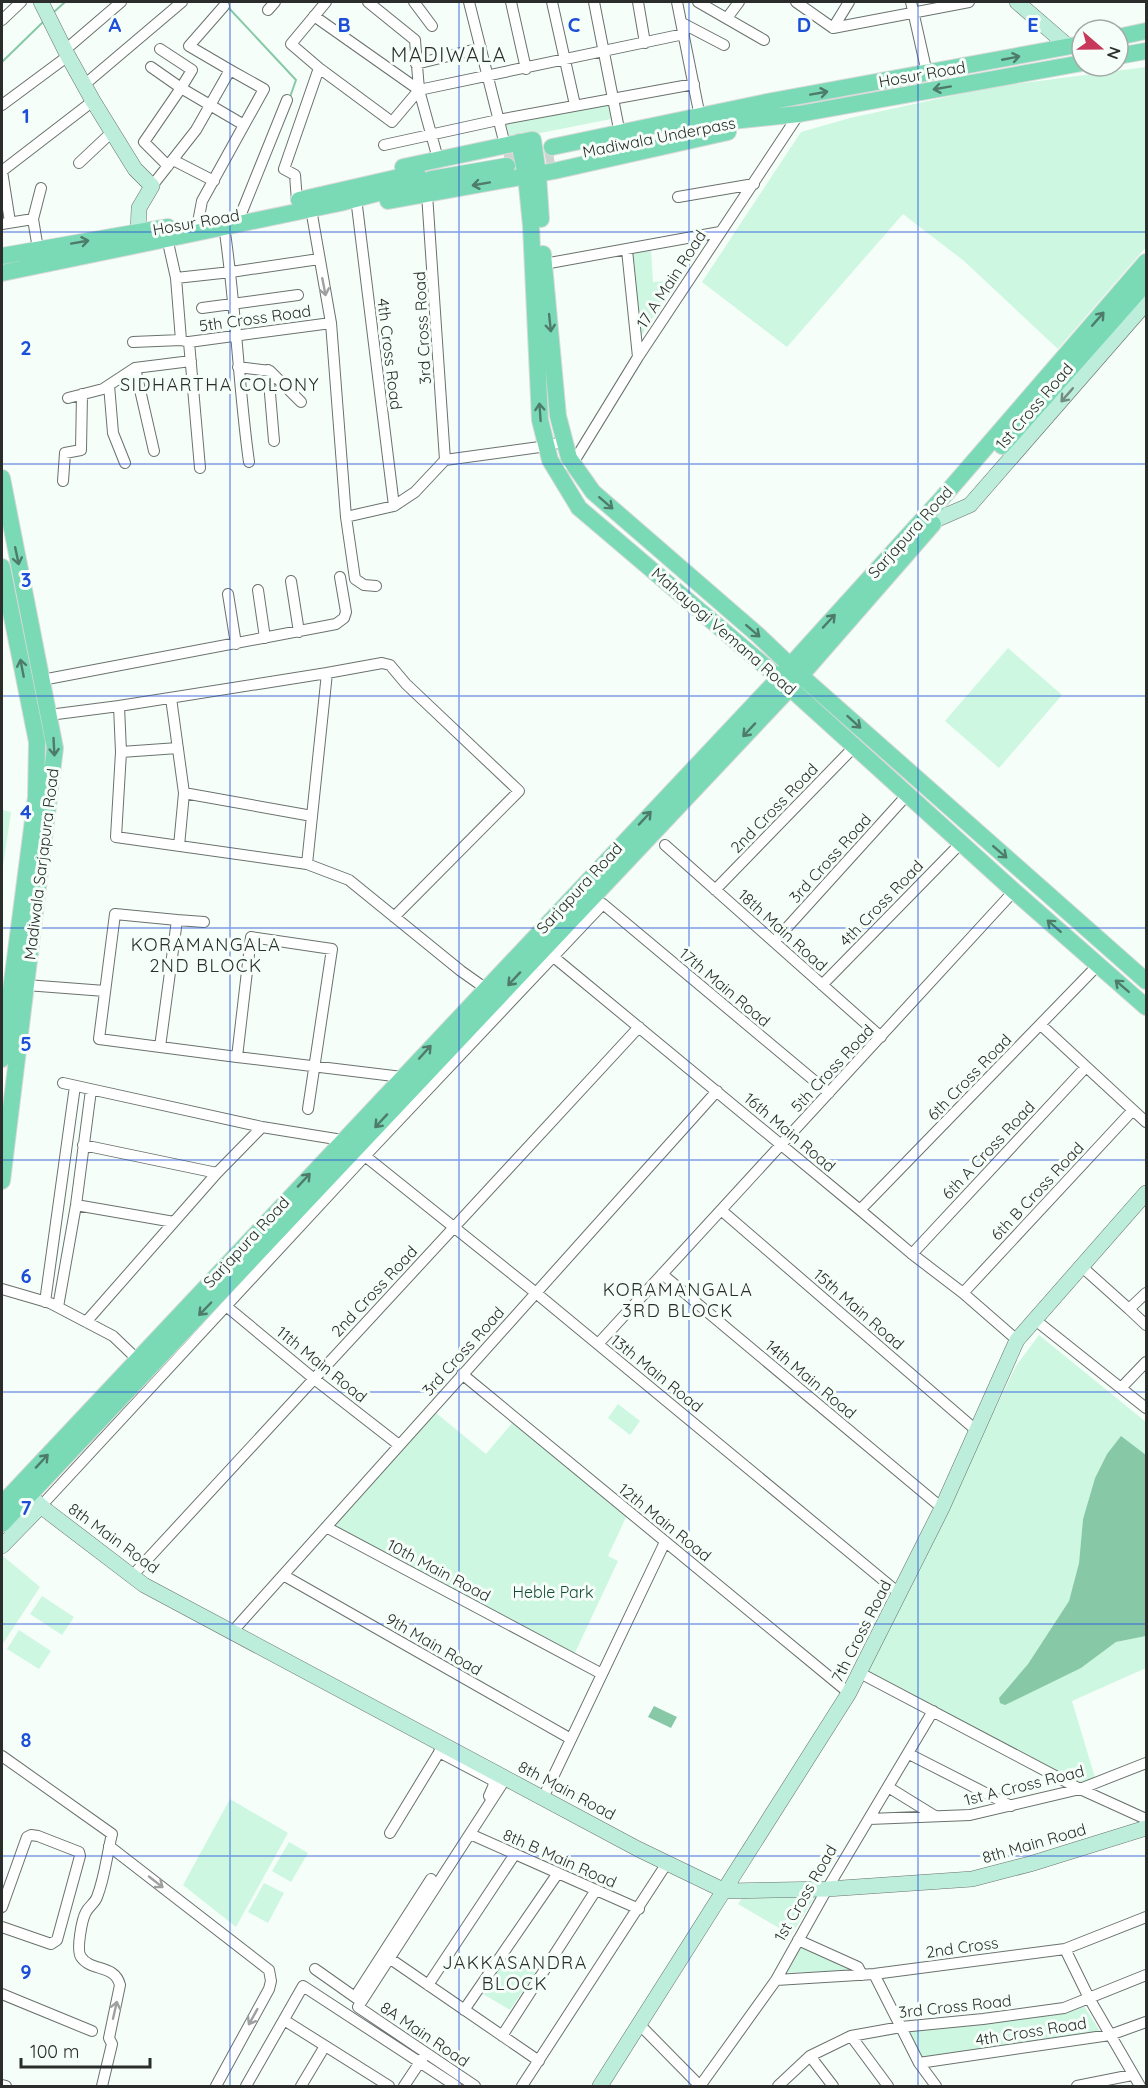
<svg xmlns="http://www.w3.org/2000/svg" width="1148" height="2088" font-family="Quicksand,sans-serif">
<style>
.green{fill:#cdf7e0}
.water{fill:#87c9a7}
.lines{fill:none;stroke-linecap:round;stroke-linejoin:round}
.stream{stroke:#87c9a7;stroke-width:2}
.primary-tunnel{stroke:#cdd4d0;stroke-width:16;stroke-dasharray:16 8;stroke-linecap:butt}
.street-casing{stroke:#6b726e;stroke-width:12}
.secondary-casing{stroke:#6b726e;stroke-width:16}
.primary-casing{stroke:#d9d9d9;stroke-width:18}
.street{stroke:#fff;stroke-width:10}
.secondary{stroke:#bdeddb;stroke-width:15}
.primary{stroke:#7adab6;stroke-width:16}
.oneway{stroke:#4e7b6a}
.oneway2{stroke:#9fa0a0}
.oneway3{stroke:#748d83}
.grid{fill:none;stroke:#1d4ed8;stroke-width:1.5;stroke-opacity:0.55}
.labels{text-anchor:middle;stroke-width:6;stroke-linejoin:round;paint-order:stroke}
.street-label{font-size:16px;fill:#2a2d2b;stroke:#f6fef9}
.park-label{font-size:16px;fill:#164a34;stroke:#f6fef9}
.neighbourhood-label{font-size:18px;letter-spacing:1.5px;fill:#2a2d2b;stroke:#f6fef9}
.quarter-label{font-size:20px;letter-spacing:1.5px;fill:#2a2d2b;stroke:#f6fef9}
.grid-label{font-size:20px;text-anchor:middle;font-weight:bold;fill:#1d4ed8;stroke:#f6fef9;stroke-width:6;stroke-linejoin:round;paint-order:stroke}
</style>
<rect width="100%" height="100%" fill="#f6fef9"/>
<path class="green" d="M1146,67v180l-88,102 -94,-88 -61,-47 -116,133 -85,-65 99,-150 49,-14 142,-31z
M608,103l3,16 -101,20 -4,-15z
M651,250l2,32 25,-2 -39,59 -6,-85z
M1008,648l54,47 -63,73 -54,-47z
M2,810l9,2 -9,61z
M1039,1335l107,87v33l-25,-18 -14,17 -12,24 -12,41 -4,44 -10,38 -41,63 -25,29 78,-25 35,-26 30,-6v32l-74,33 24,80 -18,6 -215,-111 47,-91 106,-219z
M618,1404l22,17 -10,14 -22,-17z
M436,1413l50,41 27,-32 114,93 -19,41 10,5 -45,96 -240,-129z
M3,1556l37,31 -38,58v-87z
M42,1596l32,21 -12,18 -32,-21z
M19,1630l32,21 -12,18 -32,-20z
M230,1799l58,34 -52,94 -53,-42z
M289,1842l19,11 -17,29 -19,-11z
M264,1883l20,10 -16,30 -20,-11z
M744,1895h72l-25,40 -53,-31z
M800,1946l54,24 -70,3z
M509,1954l27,17 -26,39 -27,-16z
M1084,2006l19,30 -181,23 -16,-29 161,-18z"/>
<path class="water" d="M1121,1436l25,19v181l-30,6 -35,26 -76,37 -5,-2 -1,-5 29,-34 41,-63 10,-38 4,-44 12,-41 12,-24z
M654,1706l23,11 -6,11 -23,-11z"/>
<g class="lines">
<path class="stream" d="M227,6l69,74 -6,17
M54,12l11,-10
M2,62l41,-40"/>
<path class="primary-tunnel" d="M504,156l31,-6
M522,164l32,-6"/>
<g class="street-casing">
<path id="street" d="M326,2l-35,42 28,24 73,54 27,-32
M368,2l47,38
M414,2l18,24
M469,2l36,143
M511,2l15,67
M552,2l23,103
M594,2l24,122
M638,2l7,41
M677,2l21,105
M698,2l66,38
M796,2l37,26
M911,2l16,71
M224,6l-35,40 41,24
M268,10l7,-8
M314,16l105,74
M727,18l12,-16
M2,20l19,-18
M682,23l42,22
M833,28l136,-26
M833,28l16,-26
M415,40l4,50 19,69
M160,49l32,21 -11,18 63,37
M65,50l56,-48
M416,64l65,-16
M151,67l30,21 -37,54 24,24
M84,85l98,-83
M419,90l265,-56
M2,105l66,-49
M384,145l114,-25 196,-36
M173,160l41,21
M79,163l33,-31
M152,186l44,-56 34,-60 34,19 -62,112 -4,21
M427,194l18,266
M678,197l76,-13
M297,201l-2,-26 -11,-6 35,-101
M357,206l37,300
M311,209l20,114
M241,214l46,-114
M10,222l-8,-51 91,-70
M2,224l31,-5
M224,226c12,78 14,158 25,236
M167,238l9,40 5,62
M38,249l-5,-30 8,-31
M627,250l11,107
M544,264l176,-32
M176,278l55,-6 88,-13
M202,308l96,-13
M133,342l48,-2 8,2 142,-19 15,194 9,62 9,6 12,1
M189,342l11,126
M238,367l32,4 31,31
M135,368l19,83
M268,370l6,71
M109,385l4,48 12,30
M68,398l35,-9 32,-21 56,-7
M445,460l102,-14 18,-5
M569,465l4,-2 65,-106 161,-243
M63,481l2,-28 16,-3 1,-56
M346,517l48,-11 21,-14 30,-32
M291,581l8,51
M258,590l7,48
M228,594l8,50
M327,673l55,-10 8,2 16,19 113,107 -125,126
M42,680l294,-56 8,-6 2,-6 -6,-35
M171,698l13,95 -5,53
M49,715l70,-9
M121,752l57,-4
M184,793l128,23
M665,845l216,192
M307,864l-191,-27 5,-85 -2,-46 208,-33 -20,191 42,16 112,91 24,17
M715,890l140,-144
M177,920l27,2
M774,942l133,-147
M550,954l310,256 52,44 51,39 54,47
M26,985l79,6
M822,985l139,-142
M1041,1025l105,97
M160,1047l17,-127 -62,-6 -16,125 138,18
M63,1083l199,44 80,13 4,4
M308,1109l24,-160 -81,-12 -14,120 165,20
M83,1145l134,28
M365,1156l171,137 364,301
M76,1205l98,17
M721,1210l256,221
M860,1210l238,-245
M912,1254l174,-187
M1081,1266l48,43 17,-16
M662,1274l280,234
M2,1289l48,14 63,33 24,23
M963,1293l170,-183
M45,1302l30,-216
M226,1306l87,72 86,67
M58,1307l18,-102 15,-115
M1129,1309l17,16
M1034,1319l112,89
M86,1322l131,-149 45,-46
M598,1344l416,-453
M462,1374l387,319
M1121,1388l25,-26
M41,1506l324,-350 238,-252 226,189
M326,1527l276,147
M283,1575l288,164
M132,1576l507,-549
M233,1631l484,-540
M860,1673l220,116 66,30
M439,1752l55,29 -1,6 -4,9
M909,1754l102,52
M2,1756l110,78c-5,20 -7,43 -15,63 -2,6 -8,9 -11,15 -4,7 -10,38 -5,45 10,15 34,7 39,28l-11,53 3,6 -10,42
M888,1787l47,29
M543,1798l122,-256
M869,1819l101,-4 110,-26 66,-26
M390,1833l53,-87
M470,1834l169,75
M109,1846l160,124 2,11 -2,8 -53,97
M2,1907l25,-70 4,-2 7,1 41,16 1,4 -23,84 -6,4 -49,-17
M798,1940l60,27 4,8
M1065,1949l24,49 51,88
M389,1958l150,103
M315,1969l44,31
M874,1974l45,89 17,23
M776,1980l98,-6 191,-25 81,-32
M428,1985l87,-131
M2,1994l90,37
M355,1997l76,-118
M464,2010l94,-137
M284,2020l105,66
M639,2024l61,62
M502,2036l94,-146
M851,2036l37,50
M810,2056l23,30
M919,2063l191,-28 36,-13
M2,2085l4,1
M246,2086l57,-100 153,100
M301,2086l24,-40
M404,2086l20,-30
M475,2086l-117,-79 148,-229
M522,2086l145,-223
M700,2086l76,-106 51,-91 106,-178
M778,2086l32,-30 41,-20 50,-9 82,-8 81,-11 82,-33
M1077,2086l55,-11"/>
</g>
<g class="secondary-casing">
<path id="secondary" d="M41,2l27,54 25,45 42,68 17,17 -13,22 -1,25
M1017,2l52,45
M938,519l32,-14 176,-202
M29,1495l18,16 97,74 494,264 87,42 102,-2 145,-10 58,-15 116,-36
M2,1546l39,-40
M600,2086l249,-393 93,-185 75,-168 129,-147"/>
</g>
<g class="primary-casing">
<path id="primary" d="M1118,37l28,-6
M1118,56l28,-5
M710,126l22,-5 67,-7 283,-51
M533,140l5,34 3,45
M519,142l7,34 5,50 9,194 10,40 29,48 200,170 235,213 132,116
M552,147l210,-44 320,-59
M403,167l128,-27
M299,200l118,-27
M388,201l166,-30 174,-39
M543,254l15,162 11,42 24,34 165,143 42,40 346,306
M2,256l166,-29
M2,273l338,-70 92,-24 75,-13
M1002,446l144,-163
M2,478l53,270 -53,433
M2,567l35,175 -1,55 -34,262
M2,1504l777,-826 164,-181 203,-235
M2,1524l788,-836 143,-164"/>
</g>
<use href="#street" class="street"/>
<use href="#secondary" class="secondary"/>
<use href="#primary" class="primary"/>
</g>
<defs><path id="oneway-shaft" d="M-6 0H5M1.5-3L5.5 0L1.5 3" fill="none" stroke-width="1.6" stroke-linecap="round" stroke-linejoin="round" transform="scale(1.5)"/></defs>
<g class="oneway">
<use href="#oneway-shaft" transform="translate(1011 58) rotate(-11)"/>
<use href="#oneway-shaft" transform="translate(942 88) rotate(170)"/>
<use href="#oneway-shaft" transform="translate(819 93) rotate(-10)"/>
<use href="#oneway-shaft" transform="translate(481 184) rotate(170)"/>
<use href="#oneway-shaft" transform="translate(80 242) rotate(-10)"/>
<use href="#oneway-shaft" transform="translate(1098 319) rotate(-49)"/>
<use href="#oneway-shaft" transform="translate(550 323) rotate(84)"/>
<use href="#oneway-shaft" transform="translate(540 412) rotate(-94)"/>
<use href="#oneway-shaft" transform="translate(606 503) rotate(41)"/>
<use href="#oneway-shaft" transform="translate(17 556) rotate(78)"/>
<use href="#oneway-shaft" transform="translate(829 621) rotate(-47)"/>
<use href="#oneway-shaft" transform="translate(753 631) rotate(41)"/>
<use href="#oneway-shaft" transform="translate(22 668) rotate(-101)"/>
<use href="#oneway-shaft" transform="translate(854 722) rotate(42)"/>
<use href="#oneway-shaft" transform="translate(749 730) rotate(133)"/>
<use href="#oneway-shaft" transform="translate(54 747) rotate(87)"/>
<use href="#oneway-shaft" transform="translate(645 818) rotate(-47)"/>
<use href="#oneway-shaft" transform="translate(1000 852) rotate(41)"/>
<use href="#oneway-shaft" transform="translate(1054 926) rotate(-139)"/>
<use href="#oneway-shaft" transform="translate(514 979) rotate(133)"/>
<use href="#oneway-shaft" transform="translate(1122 986) rotate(-139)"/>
<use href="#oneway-shaft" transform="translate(425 1052) rotate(-48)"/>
<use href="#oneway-shaft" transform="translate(381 1121) rotate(133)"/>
<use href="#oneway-shaft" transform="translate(304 1180) rotate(-47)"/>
<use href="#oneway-shaft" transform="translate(205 1309) rotate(134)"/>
<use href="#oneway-shaft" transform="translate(42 1461) rotate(-47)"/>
</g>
<g class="oneway2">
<use href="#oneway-shaft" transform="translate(324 287) rotate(79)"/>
<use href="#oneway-shaft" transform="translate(156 1882) rotate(38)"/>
<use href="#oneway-shaft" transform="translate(115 2010) rotate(-77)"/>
<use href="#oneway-shaft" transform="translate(253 2017) rotate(119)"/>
</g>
<use class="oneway3" href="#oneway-shaft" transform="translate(1067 395) rotate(131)"/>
<path class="grid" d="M230,2v2084M459,2v2084M689,2v2084M918,2v2084M2,232h1144M2,464h1144M2,696h1144M2,928h1144M2,1160h1144M2,1392h1144M2,1624h1144M2,1856h1144"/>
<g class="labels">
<g class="street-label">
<text transform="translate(922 74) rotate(-10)" y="6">Hosur Road</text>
<text transform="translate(659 137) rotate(-11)" y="6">Madiwala Underpass</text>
<text transform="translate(196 222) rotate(-10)" y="6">Hosur Road</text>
<text transform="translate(671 279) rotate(-57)" y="6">17 A Main Road</text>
<text transform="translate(255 318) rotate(-8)" y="6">5th Cross Road</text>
<text transform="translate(422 328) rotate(-93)" y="6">3rd Cross Road</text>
<text transform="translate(390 354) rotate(83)" y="6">4th Cross Road</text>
<text transform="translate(1034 406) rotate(-49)" y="6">1st Cross Road</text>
<text transform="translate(910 532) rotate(-48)" y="6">Sarjapura Road</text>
<text transform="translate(724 631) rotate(41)" y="6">Mahayogi Vemana Road</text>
<text transform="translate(774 808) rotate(-46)" y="6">2nd Cross Road</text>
<text transform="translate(830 858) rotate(-48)" y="6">3rd Cross Road</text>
<text transform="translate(41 864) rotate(-83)" y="6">Madiwala Sarjapura Road</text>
<text transform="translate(579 888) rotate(-47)" y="6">Sarjapura Road</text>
<text transform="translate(881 903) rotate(-46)" y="6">4th Cross Road</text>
<text transform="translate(783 930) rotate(42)" y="6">18th Main Road</text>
<text transform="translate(725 987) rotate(40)" y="6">17th Main Road</text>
<text transform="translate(832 1068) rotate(-47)" y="6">5th Cross Road</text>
<text transform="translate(969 1077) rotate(-46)" y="6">6th Cross Road</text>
<text transform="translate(790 1132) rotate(40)" y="6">16th Main Road</text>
<text transform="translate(988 1150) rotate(-47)" y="6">6th A Cross Road</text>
<text transform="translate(1037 1191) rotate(-47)" y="6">6th B Cross Road</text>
<text transform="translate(246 1242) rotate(-47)" y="6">Sarjapura Road</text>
<text transform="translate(374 1291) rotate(-47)" y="6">2nd Cross Road</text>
<text transform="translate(859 1309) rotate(41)" y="6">15th Main Road</text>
<text transform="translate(463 1351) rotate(-48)" y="6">3rd Cross Road</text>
<text transform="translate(322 1364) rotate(39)" y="6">11th Main Road</text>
<text transform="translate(657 1373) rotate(39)" y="6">13th Main Road</text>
<text transform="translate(811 1379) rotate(40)" y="6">14th Main Road</text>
<text transform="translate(665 1522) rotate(39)" y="6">12th Main Road</text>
<text transform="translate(114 1538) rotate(36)" y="6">8th Main Road</text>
<text transform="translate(439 1570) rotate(28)" y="6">10th Main Road</text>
<text transform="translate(861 1631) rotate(-63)" y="6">7th Cross Road</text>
<text transform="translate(434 1644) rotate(30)" y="6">9th Main Road</text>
<text transform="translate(1024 1785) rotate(-14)" y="6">1st A Cross Road</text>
<text transform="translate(567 1790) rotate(28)" y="6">8th Main Road</text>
<text transform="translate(1034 1843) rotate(-16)" y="6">8th Main Road</text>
<text transform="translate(560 1858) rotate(24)" y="6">8th B Main Road</text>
<text transform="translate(805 1893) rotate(-60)" y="6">1st Cross Road</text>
<text transform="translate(962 1947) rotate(-8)" y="6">2nd Cross</text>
<text transform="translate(955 2006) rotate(-6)" y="6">3rd Cross Road</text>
<text transform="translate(1031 2031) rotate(-9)" y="6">4th Cross Road</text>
<text transform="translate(425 2034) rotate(34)" y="6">8A Main Road</text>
</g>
<g class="park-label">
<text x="553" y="1598">Heble Park</text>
</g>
<g class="neighbourhood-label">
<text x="220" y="391">SIDHARTHA COLONY</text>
<text x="206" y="951">KORAMANGALA<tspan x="206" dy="21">2ND BLOCK</tspan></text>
<text x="678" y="1296">KORAMANGALA<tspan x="678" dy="21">3RD BLOCK</tspan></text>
<text x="515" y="1969">JAKKASANDRA<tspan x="515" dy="21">BLOCK</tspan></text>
</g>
<g class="quarter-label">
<text x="449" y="62">MADIWALA</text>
</g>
</g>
<g class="grid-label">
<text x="115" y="32">A</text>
<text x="344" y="32">B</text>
<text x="574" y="32">C</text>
<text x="804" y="32">D</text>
<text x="1033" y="32">E</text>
<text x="26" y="123">1</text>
<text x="26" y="355">2</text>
<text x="26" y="587">3</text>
<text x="26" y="819">4</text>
<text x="26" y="1051">5</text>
<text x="26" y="1283">6</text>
<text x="26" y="1515">7</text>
<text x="26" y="1747">8</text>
<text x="26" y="1979">9</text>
</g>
<rect width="1148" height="2088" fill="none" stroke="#2a2d2b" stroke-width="6"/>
<g transform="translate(1100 48) rotate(110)"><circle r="28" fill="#f6fef9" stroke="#a4aaa7" stroke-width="1.5"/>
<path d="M0-4.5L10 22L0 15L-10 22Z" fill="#c7385a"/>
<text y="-9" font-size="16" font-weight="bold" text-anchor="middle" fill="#2a2d2b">N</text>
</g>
<path d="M21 2058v9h129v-9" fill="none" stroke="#2a2d2b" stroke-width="3"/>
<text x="30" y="2058" font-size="18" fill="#2a2d2b" stroke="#f6fef9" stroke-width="4.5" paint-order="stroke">100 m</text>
</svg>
